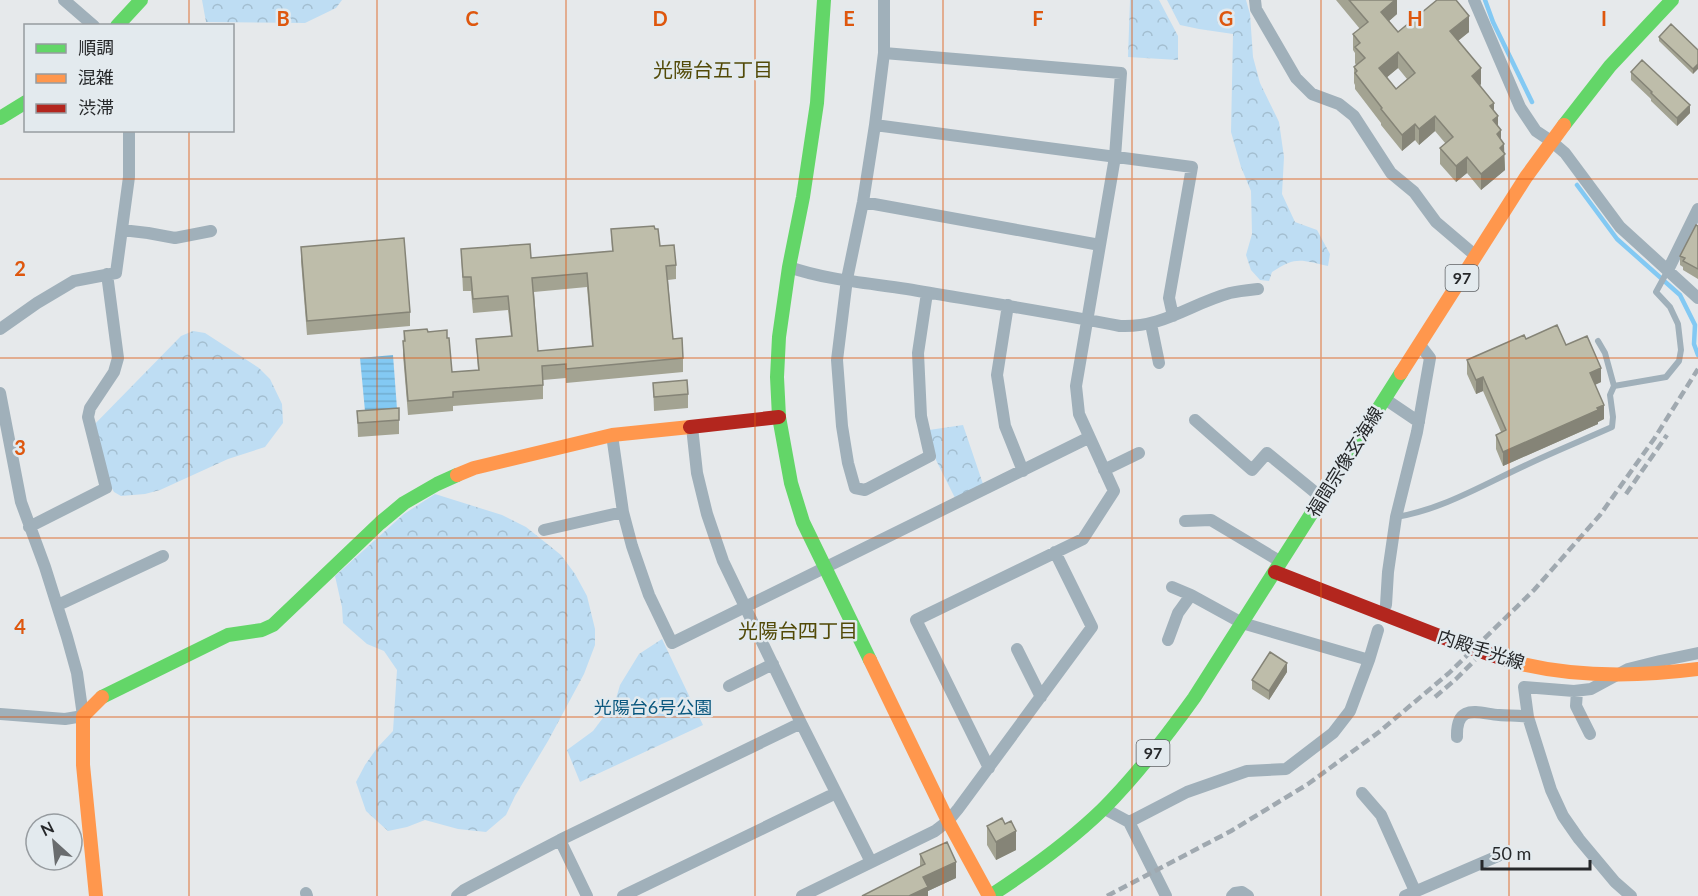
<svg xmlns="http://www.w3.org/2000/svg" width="1698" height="896" font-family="Lato,'Noto Sans JP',sans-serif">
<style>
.forest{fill:url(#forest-crowns)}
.water{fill:url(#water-rules)}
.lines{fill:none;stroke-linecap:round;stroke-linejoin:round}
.stream{stroke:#83c9f3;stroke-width:4.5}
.lane{stroke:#a0b0ba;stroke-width:6}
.street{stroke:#a0b0ba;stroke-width:12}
.fast{stroke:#63d668;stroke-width:14}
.slow{stroke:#ff974d;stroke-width:14}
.jam{stroke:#b3261e;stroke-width:14}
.rail{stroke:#a0a9b0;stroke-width:4.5;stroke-dasharray:9 4.5;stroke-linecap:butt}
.wall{fill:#a3a392;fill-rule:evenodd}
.shaded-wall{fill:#858477}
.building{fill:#bebdaa;stroke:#858477;stroke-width:1.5;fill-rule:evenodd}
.grid{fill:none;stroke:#de570e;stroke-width:1.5;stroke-opacity:0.55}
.labels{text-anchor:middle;stroke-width:5;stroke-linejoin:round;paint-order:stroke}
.shield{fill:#e3eaee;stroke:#5f6265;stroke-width:1.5}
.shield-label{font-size:16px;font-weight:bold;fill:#26282a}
.street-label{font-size:18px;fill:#26282a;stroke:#e3eaee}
.park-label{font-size:18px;fill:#0b587f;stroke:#e3eaee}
.neighbourhood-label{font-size:20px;fill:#524a08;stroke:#e3eaee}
.grid-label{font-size:20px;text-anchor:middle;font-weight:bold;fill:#de570e;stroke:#e3eaee;stroke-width:5;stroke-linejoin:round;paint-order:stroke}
</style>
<defs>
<pattern id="forest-crowns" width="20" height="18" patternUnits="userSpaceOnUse" patternTransform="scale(1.5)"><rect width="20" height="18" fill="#beddf3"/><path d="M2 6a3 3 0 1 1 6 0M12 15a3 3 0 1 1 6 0" fill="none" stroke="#a3bed0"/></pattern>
<pattern id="water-rules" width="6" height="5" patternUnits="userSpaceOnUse" patternTransform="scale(1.5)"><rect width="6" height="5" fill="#83c9f3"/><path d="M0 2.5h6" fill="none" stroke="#71add0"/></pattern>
</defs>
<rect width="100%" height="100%" fill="#e6e9eb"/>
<path class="forest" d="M202,0h140l-6,8 -31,15 -99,-1z
M1130,0h29l19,36v24l-50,-3z
M1167,0h79l4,14 3,43 7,26 19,39 5,35 -2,37 13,28 22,8 13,24 -2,12c-27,-6 -32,-10 -56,6l-3,9 -9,-1 -9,-10 -5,-15 6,-21 -1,-43 -10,-24 -10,-35 2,-98 -34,-5 -19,-4z
M193,331l12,2 54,35 11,11 12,25 1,19 -18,24 -37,12 -68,31 -15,4 -24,2 -7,-4 -9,-16 -16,-46 92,-94z
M963,425l20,59 -28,14 -19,-38 -7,-30z
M435,494l67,21 24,12 35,28 14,19 12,22 8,33v16l-11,29 -36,67 -33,55 -9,19 -20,17 -28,-3 -33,-9 -18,7 -19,4 -22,-20 -10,-29 9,-17 12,-17 16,-17 4,-61 -13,-19 -17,-7 -24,-21 -1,-16 -7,-31 69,-62z
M662,639l41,86 -123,57 -13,-32 26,-19 22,-29 5,-17 19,-31z"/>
<path class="water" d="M393,355l4,54 -32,2 -5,-53z"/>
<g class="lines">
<path class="stream" d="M1485,0l8,22 39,80
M1577,185l40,54 63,56 15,30 -1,19 4,11"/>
<path class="lane" d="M1614,386l52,-9 13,-16 2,-11 -3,-26 -8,-17 -14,-15 12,-22
M1396,517c45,-7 87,-32 128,-51 29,-14 59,-26 88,-39l1,-10 -3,-22 4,-9 -9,-33 -7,-12"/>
<path class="street" d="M64,0l30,26
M884,0v53l-9,72 -12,77 -16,77 -10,81 5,66 6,37 7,25 10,2 65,-34 -9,-40 -3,-63 9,-60
M1255,0l1,9 40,69 16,16 27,10 15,12 37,57 23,19 22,30 40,34
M1474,0l46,107 16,24 15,10 14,12 55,74 78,71
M884,53l237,20 -6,84 -39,229 3,28 35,77 -31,48 -167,81 73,148
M875,125l317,42 -23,131 4,18
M863,202l237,43
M122,230l26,3 27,5 36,-7
M789,267c37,13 79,16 118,22 71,12 142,23 213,37 43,2 70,-22 110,-33 9,-2 19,-3 28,-4
M1668,270l30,-61
M1008,305l-11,70 8,51 18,45
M1151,324l8,39
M0,329l37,-26 37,-22 42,-8 13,-96v-47
M0,393l21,109 24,65 22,70 10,36 6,43 -18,3 -65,-5
M1385,399l34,23
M1195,420l57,50 15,-17 55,45
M692,427l5,46 10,41 16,47 78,162 70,139
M612,435l11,77 9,34 17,49 23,48 416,-205
M1104,470l35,-17
M1185,521l26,-1 70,42
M29,527l77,-39 -18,-71 2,-9 24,-36 4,-14 -11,-84
M544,530l79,-18
M1172,587l19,8 51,28 127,37
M58,605l105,-49
M1386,605l2,-33 8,-55 21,-85 13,-74 -10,-13
M1168,640l10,-27 13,-18
M1017,649l24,48
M729,686l44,-22
M1577,691l-1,15 14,28
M1457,737c-1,-34 20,-24 42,-22 10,1 19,0 29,2
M1362,793l19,22 34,76
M1103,808l26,14 37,74
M1129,822l58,-30 60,-21 39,-2 47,-36 17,-22 19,-51 9,-30
M560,840l27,56
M306,893l1,3
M457,896l7,-6 96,-50 241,-117
M623,896l213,-103
M802,896l133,-65 13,-10 10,-12 134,-182 -37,-75
M1232,896l3,-3 7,-1 6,4
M1405,896l93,-40
M1631,896l-16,-14 -36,-43 -16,-23 -12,-26 -23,-73 -4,-30 50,4 17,-2 37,-20 32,-8 38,-8"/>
<path class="fast" d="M824,0l-7,103 -14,94 -14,70 -10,70 -2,40 2,40 12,66 12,39 67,138
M117,26l24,-26
M0,118l26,-16
M1564,125l46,-59 62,-66
M102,697l126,-62 34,-5 11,-5 107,-102 24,-20 33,-19 20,-9
M990,896c40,-26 79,-54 113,-87 34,-34 63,-72 91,-111l207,-325"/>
<path class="slow" d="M1401,373l125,-196 38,-52
M457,475l17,-7 138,-33 78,-8
M870,660l78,161 41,75
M1510,661c62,17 126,16 188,8
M96,896l-13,-131v-49l19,-19"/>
<path class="jam" d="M690,427l89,-10
M1275,572l190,74 45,15"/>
<path class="rail" d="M1626,494l41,-59
M1435,697l21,-18 19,-19
M1107,896l124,-65 77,-47 71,-52 70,-59 85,-83 66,-75 54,-76 44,-70"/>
</g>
<path class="wall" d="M1336,0h61v14l-8,7 9,11h71l-11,9 23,43 -1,2 14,26 10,41 1,17 -24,20 -14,-17 -11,9 -16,-18v-16l6,-4 -11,-13 -16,14 -4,-5 -13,11 -21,-26v-2l-26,-34v-4l-1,-2v-16l2,-2 -1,-2v-10l-2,-3v-16l7,-5zM1398,68l9,11 -11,10 -9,-12z
M1659,37l39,13 -5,24 -34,-33z
M1631,72l59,41 -13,13 -26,-25v-2l-20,-19z
M1698,226v53l-15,-9v-3l-3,-2v-9z
M611,229h44l5,17 16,19v14l-8,1 5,59 10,19v14l-117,11v-5l-23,2v19l-90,7v5l-45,4 -5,-60 1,-24 24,1 24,40 26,-2 -2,-31 35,-3 -3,-26 -35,3 -2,-22h-8l-2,-42 70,9 81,-7zM587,287l5,59 -54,5 -4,-59z
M301,247l109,65v14l-103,9 -6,-74z
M1526,339l40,6 35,37 -6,3 9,34 -6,3v2l-95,42 -7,-17v-14l5,-3 -18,-41 -7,3 -9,-20v-14z
M653,383l35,11v14l-34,3z
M357,411l42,9v14l-41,3z
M1287,672l-18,28 -17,-11v-9z
M987,826l29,24 -20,10 -9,-15z
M920,854l36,24 -28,13v5l-8,-30z"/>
<path class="shaded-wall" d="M1395,0h2v14l-16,14v-16z
M1469,16v16l-19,15v-16z
M1398,52v16l-19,16v-16z
M1698,64v5l-5,5v-5z
M1481,68v16l-9,8v-16z
M1494,103v16l-4,-13z
M1690,105v8l-13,13v-8z
M1435,116v15l-16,14v-16z
M1498,116v16l-5,-12z
M1415,124v16l-13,11v-16z
M1501,130v16l-4,-12z
M1504,144l1,26 -24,20v-16l19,-26z
M1467,157v16l-11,9v-16z
M1601,368v14l-11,5v-14z
M1483,377v14l-7,3v-14z
M1604,405v14l-6,3v2l-95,42v-14z
M1287,663v9l-18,28v-9z
M1016,831v19l-20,10v-18z
M956,862v16l-28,13v5h-19l14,-19z"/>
<path class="building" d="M1349,0h46l-14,12 17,20 39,-32h19l13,16 -19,15 31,37 -9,8 22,27 -4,3 8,10 -5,4 8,10 -4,4 7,10 -4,4 5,6 -24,20 -14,-17 -11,9 -16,-18 13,-11 -18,-21 -16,13 -4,-5 -13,11 -21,-26 1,-1 -27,-35 2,-2 -3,-4 11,-9 -10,-11 5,-4 -7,-9 15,-12zM1398,52l17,21 -19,16 -17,-21z
M1671,24l27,26v14l-5,5 -34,-32z
M1642,60l48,45 -13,13 -26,-25 1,-1 -21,-20z
M1696,225l2,1v43l-15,-8 2,-3 -5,-2z
M654,226l1,3h3l2,17 14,-1 2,20 -10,1 7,73 9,-1 1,20 -117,11v-5l-24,2 1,19 -90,7v5l-45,4 -5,-60h2l-1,-10 23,-2 1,3 19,-2v8h2l3,34 27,-2 -3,-31 36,-3 -4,-40 -35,3 -2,-22h-8l-2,-28 69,-5 1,14 82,-7 -2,-22zM587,273l6,73 -55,5 -6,-73z
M404,238l6,74 -103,9 -6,-74z
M1557,325l9,20 21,-9 14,32 -11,5 14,32 -7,3 1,2 -95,42 -7,-17 10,-5 -23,-53 -7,3 -9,-20 57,-25 2,4z
M687,380l1,14 -34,3 -1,-14z
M399,408v12l-41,3 -1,-12z
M1270,652l17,11 -18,28 -17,-11z
M1002,818l3,6 6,-3 5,10 -20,11 -9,-16z
M947,842l9,20 -33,15 5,10 -19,9h-47l63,-32 -5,-10z"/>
<path class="grid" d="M189,0v26M377,0v896M566,0v896M755,0v896M943,0v896M1132,0v896M1321,0v896M1509,0v896M189,130v766M0,179h1698M0,358h1698M0,538h1698M0,717h1698"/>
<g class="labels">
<g class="shield">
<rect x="1445.5" y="265" width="33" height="26" rx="4.5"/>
<rect x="1136.5" y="740" width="33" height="26" rx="4.5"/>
</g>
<g class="shield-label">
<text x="1462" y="284">97</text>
<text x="1153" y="759">97</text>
</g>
<g class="street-label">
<text transform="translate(1345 462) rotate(-58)" y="6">福間宗像玄海線</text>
<text transform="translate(1481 650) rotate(18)" y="6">内殿手光線</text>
</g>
<g class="park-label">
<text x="653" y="714">光陽台6号公園</text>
</g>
<g class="neighbourhood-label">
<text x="713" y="77">光陽台五丁目</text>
<text x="798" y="638">光陽台四丁目</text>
</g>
</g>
<g class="grid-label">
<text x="283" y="26">B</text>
<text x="472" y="26">C</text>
<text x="660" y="26">D</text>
<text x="849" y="26">E</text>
<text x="1038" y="26">F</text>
<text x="1226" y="26">G</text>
<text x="1415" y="26">H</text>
<text x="1604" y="26">I</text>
<text x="20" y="276">2</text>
<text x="20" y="455">3</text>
<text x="20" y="634">4</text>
</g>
<rect x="24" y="24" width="210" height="108" fill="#e3eaee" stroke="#979ca0" stroke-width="1.5"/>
<rect x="36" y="44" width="30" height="9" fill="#63d668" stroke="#979ca0" stroke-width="1.5"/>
<text x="78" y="54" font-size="18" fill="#26282a">順調</text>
<rect x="36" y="74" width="30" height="9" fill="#ff974d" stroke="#979ca0" stroke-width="1.5"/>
<text x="78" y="84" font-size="18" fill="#26282a">混雑</text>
<rect x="36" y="104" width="30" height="9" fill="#b3261e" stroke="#979ca0" stroke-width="1.5"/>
<text x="78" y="114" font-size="18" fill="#26282a">渋滞</text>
<g transform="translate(54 842) rotate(333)"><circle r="28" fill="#e3eaee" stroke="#979ca0" stroke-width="1.5"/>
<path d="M0-4.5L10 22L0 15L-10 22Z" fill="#696c6e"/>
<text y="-9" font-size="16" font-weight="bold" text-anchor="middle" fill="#26282a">N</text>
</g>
<path d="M1482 860v9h108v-9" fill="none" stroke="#26282a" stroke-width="3"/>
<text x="1491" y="860" font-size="18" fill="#26282a" stroke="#e3eaee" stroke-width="4.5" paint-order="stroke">50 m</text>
</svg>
